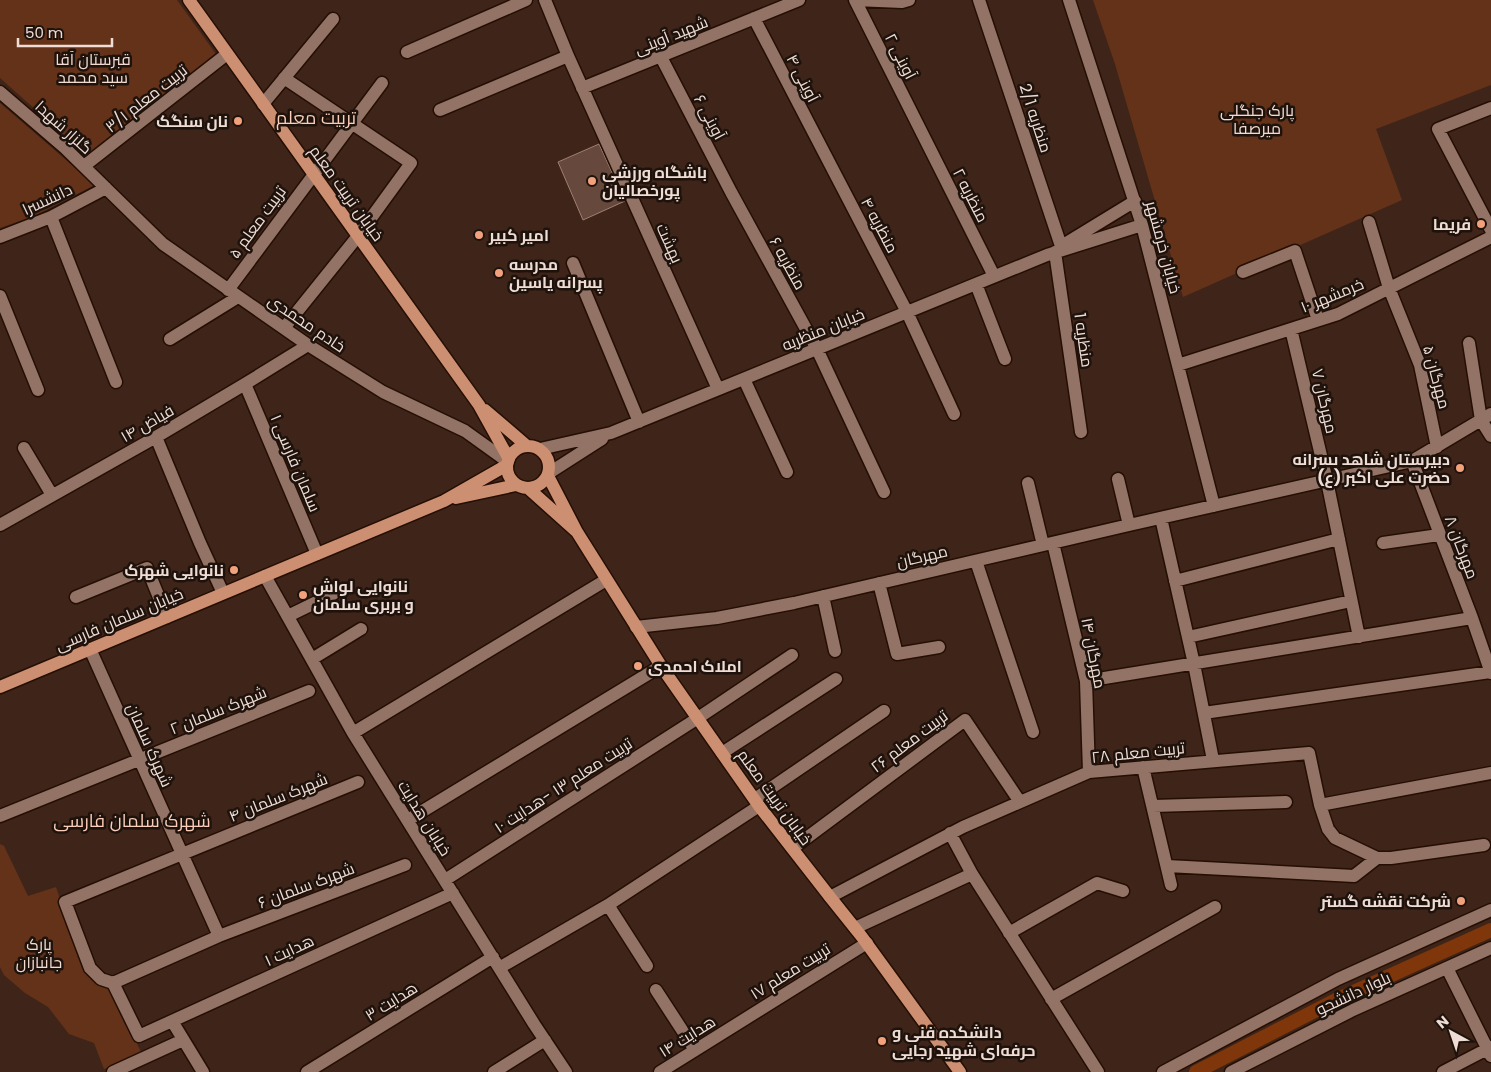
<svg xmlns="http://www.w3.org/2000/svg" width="1491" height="1072" font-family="Poppins,Cairo,sans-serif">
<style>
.green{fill:#643219}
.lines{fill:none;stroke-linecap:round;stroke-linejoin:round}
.canal{stroke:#7e360a;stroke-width:14}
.building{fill:#66493c;stroke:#9f8071}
.minor-casing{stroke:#250e03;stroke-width:15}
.major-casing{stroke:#250e03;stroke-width:15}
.minor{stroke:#927365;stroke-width:12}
.major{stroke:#cd8f72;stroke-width:12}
.poi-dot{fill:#f1a17b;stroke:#1e120c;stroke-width:2}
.labels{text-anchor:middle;stroke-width:5;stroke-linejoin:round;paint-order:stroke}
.street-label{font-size:16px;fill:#efddd5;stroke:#1e120c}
.park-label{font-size:16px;fill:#f2dbd1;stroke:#1e120c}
.poi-label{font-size:16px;font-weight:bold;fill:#efddd5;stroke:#1e120c;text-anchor:start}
.neighbourhood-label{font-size:18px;fill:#fcceb9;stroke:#1e120c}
</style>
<rect width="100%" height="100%" fill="#3f2519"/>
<path class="green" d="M0,0h177l41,57 -131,102 -34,-34 -53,-47z
M1093,0h398v85l-115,44 26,71 -219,97 -68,-233z
M0,103l95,82 -61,31 -34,12z
M0,844l4,2 24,50 28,-9 23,68 10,22 18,6 35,71 -38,15 -10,-26 -25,-9 -21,-27 -23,-14 -21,-18 -4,-8z"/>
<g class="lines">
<path class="canal" d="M1196,1072l140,-72 155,-70"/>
</g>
<path class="building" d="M599,144l26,57 -42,19 -25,-58z"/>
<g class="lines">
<g class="minor-casing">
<path id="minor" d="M545,0l23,56 150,333
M855,0l139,276
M855,0l47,2 7,-2
M979,0l82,246
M1069,0l73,225 72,281
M754,18l153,294 47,102
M407,52l119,-52
M661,57l70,135 86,157 67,143
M582,88l217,-88
M0,92l65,56 98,96 145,101 75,47 82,39 43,31
M263,104l70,-85
M1491,108l-53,21 53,101
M440,110l128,-54
M84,166l143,-112
M51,217l65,165
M1369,222l20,66 31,77 17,82
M0,237l51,-20 55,-29
M1063,245l72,-44
M1055,252l26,180
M573,263l66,159
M1243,272l52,-21 23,69
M976,284l29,75
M228,290l154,-207
M0,296l38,94
M284,328l74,-92 53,-73 -127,-85
M1291,329l36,152 32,156
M170,339l68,-42
M1469,343l12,77 10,16
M1178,365l160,-51 153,-77
M744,379l43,93
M245,384l72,170
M156,437l44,106 23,50
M24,448l28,47
M540,449l71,-16 436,-178 95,-30
M1412,461l60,157 19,55
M549,473l53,-34
M1118,479l11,46
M1028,483l15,62
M1161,518l33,146 19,96
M0,525l156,-88 89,-53 63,-39
M1053,543l33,138 3,91
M1383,543l56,-8
M976,561l57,171
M265,576l88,157 181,291 32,48
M1175,581l164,-42
M879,583l18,71 42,-7
M823,596l12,55
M76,597l71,-29 20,49
M288,616l45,-22
M636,627l81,-9 77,-15 335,-78 283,-64 79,-47
M1188,637l163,-36
M90,649l129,287
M312,659l49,-30
M1086,681l386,-63
M1204,713l287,-41
M353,733l253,-153
M722,753l114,-74
M1143,767l28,118
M755,799l129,-88
M1320,805l171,-32
M1153,806l133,-4
M0,816l309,-125
M408,820l253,-154
M950,833l22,41 126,198
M793,848l172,-128 55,82
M405,865l-186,71 -106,47 26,53 314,-143
M1167,866l187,10 23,-18
M445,880l253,-162 94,-63
M830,897l133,-70 126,-55 220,-19 11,52 8,24 7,9 42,20h14l93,-13
M608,905l39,61
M855,928l117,-54
M1009,933l88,-50 26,8
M499,968l109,-63 151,-99
M1447,968l44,88
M113,983l-12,-4 -11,-11 -25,-66 293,-120
M656,990l39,60
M1051,999l164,-92
M172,1021l31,51
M113,1072l70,-32
M307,1072l186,-115
M494,1072l51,-32
M660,1072l207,-129
M1163,1072l175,-93 153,-69
M1231,1072l122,-62 138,-62
M1443,1072l48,-25"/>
</g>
<g class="major-casing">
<path id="major" d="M189,0l290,405 30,54
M485,410l42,36
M507 467a21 21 0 1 1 42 0a21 21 0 1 1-42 0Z
M529,489l48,43 -29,-56
M456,498l60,-13
M577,532l84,134 98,140 71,91 32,40 98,135
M0,687l444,-186 63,-36"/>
</g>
<use href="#minor" class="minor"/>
<use href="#major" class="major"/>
</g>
<g class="poi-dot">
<circle cx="238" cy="121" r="5"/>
<circle cx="592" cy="181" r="5"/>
<circle cx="1481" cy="224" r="5"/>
<circle cx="479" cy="235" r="5"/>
<circle cx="499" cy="273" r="5"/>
<circle cx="1460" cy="468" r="5"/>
<circle cx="234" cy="570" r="5"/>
<circle cx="303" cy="595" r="5"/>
<circle cx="638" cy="666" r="5"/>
<circle cx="1461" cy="901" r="5"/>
<circle cx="882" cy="1041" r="5"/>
</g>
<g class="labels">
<g class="street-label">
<text transform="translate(671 35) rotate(-22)" y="6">شهید آوینی</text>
<text transform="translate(901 56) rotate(63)" y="6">آوینی ۲</text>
<text transform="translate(803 78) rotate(63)" y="6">آوینی ۴</text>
<text transform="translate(146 98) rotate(-38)" y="6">تربیت معلم ۳/۱</text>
<text transform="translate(710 117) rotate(62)" y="6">آوینی ۶</text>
<text transform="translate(1036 118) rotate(72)" y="6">منظریه 2/1</text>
<text transform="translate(64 127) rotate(42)" y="6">گلزار شهدا</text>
<text transform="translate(347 193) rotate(54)" y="6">خیابان تربیت معلم</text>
<text transform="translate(971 195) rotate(63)" y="6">منظریه ۲</text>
<text transform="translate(47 199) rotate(-25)" y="6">دانشسرا</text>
<text transform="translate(257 222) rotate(-54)" y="6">تربیت معلم ۵</text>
<text transform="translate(880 225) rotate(62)" y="6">منظریه ۴</text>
<text transform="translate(670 243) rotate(66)" y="6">بهشت</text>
<text transform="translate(1164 247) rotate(75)" y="6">خیابان خرمشهر</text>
<text transform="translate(788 263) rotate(61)" y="6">منظریه ۶</text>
<text transform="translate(1332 295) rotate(-22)" y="6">خرمشهر ۱۰</text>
<text transform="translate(307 323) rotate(34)" y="6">خادم محمدی</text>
<text transform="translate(823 329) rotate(-22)" y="6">خیابان منظریه</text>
<text transform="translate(1084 340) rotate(82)" y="6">منظریه 1</text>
<text transform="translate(1437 377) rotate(75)" y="6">مهرگان ۵</text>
<text transform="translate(1325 401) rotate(77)" y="6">مهرگان ۷</text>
<text transform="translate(147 423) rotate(-30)" y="6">فیاض ۱۴</text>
<text transform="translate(296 463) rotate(67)" y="6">سلمان فارسی ۱</text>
<text transform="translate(1462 547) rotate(69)" y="6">مهرگان ۸</text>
<text transform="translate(922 556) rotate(-13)" y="6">مهرگان</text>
<text transform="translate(119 619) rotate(-23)" y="6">خیابان سلمان فارسی</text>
<text transform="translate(1094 653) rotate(79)" y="6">مهرگان ۱۴</text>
<text transform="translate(218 710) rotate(-22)" y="6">شهرک سلمان ۲</text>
<text transform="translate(909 741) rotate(-37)" y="6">تربیت معلم ۲۶</text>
<text transform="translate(150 745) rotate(66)" y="6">شهرک سلمان</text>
<text transform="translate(1138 752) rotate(-6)" y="6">تربیت معلم ۲۸</text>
<text transform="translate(563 785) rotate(-33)" y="6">تربیت معلم ۱۳ -هدایت ۱۰</text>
<text transform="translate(278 797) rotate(-22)" y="6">شهرک سلمان ۴</text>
<text transform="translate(775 797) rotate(54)" y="6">خیابان تربیت معلم</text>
<text transform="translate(425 818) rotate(58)" y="6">خیابان هدایت</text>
<text transform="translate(306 885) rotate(-21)" y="6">شهرک سلمان ۶</text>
<text transform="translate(289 950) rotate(-25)" y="6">هدایت ۱</text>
<text transform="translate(790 971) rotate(-32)" y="6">تربیت معلم ۱۷</text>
<text transform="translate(1353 993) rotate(-25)" y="6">بلوار دانشجو</text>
<text transform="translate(391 1001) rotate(-32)" y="6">هدایت ۳</text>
<text transform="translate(687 1036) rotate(-32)" y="6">هدایت ۱۴</text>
</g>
<g class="park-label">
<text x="93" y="65">قبرستان آقا<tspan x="93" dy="18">سید محمد</tspan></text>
<text x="1257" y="116">پارک جنگلی<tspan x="1257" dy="18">میرصفا</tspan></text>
<text x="39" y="950">پارک<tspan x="39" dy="18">جانبازان</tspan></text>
</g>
<g class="poi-label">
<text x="228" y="127" text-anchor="end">نان سنگک</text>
<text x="602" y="178">باشگاه ورزشی<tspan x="602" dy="18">پورخصالیان</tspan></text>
<text x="1471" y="230" text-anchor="end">فریما</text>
<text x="489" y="241">امیر کبیر</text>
<text x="509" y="270">مدرسه<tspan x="509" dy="18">پسرانه یاسین</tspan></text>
<text x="1450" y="465" text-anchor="end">دبیرستان شاهد پسرانه<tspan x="1450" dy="18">حضرت علی اکبر (ع)</tspan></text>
<text x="224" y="576" text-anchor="end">نانوایی شهرک</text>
<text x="313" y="592">نانوایی لواش<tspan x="313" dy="18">و بربری سلمان</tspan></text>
<text x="648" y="672">املاک احمدی</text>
<text x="1451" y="907" text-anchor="end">شرکت نقشه گستر</text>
<text x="892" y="1038">دانشکده فنی و<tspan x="892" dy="18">حرفه‌ای شهید رجایی</tspan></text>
</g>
<g class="neighbourhood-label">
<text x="316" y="124">تربیت معلم</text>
<text x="132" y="827">شهرک سلمان فارسی</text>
</g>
</g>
<g transform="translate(1451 1032) rotate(320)" stroke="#1e120c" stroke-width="4" paint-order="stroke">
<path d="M0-4L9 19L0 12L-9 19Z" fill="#efddd5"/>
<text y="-8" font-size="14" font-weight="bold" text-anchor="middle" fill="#efddd5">N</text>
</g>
<path d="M18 38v8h94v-8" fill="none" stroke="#efddd5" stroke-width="2.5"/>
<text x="25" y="38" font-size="15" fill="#efddd5" stroke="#1e120c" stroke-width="4" paint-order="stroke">50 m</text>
</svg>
